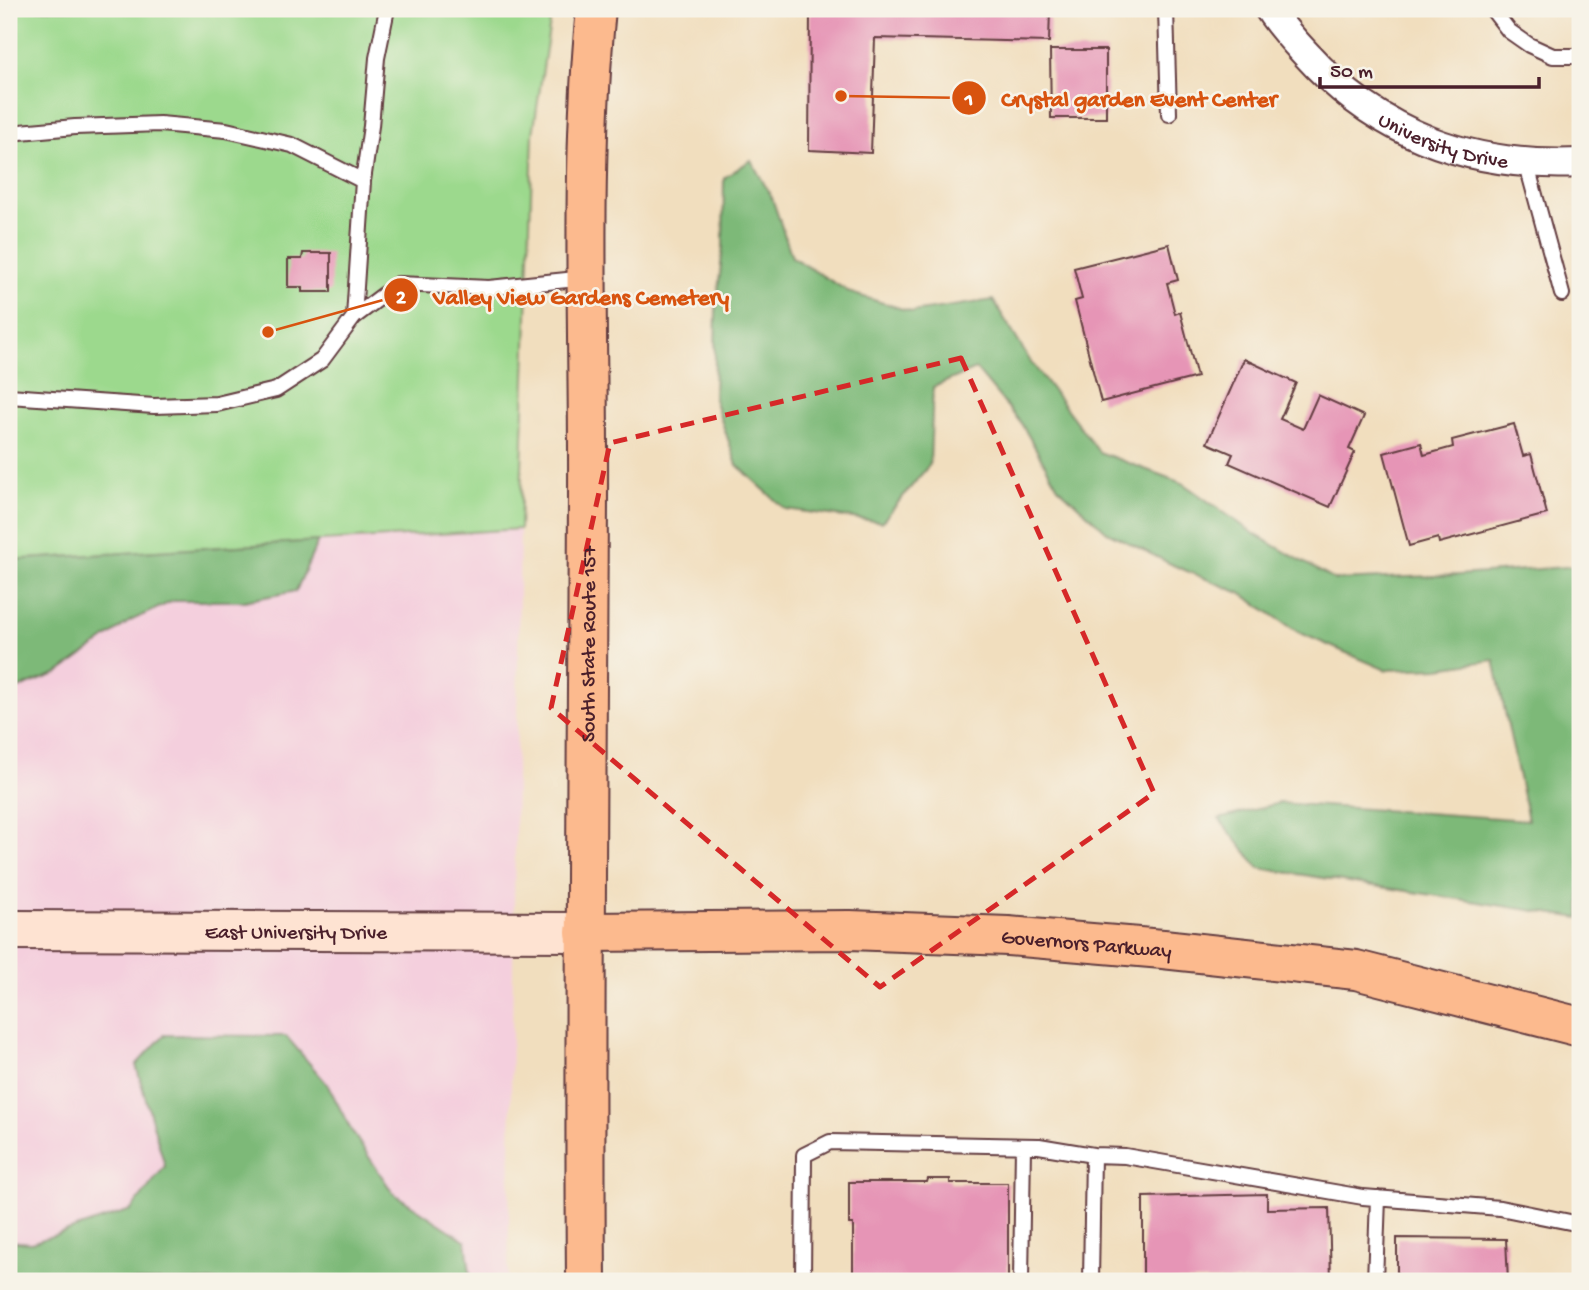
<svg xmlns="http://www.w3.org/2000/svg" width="1589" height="1290" font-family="'Gochi Hand',sans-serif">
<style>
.built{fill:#f4cfdd}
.green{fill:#9cd98d;stroke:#737c5c;stroke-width:2}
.forest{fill:#7db978;stroke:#646c52;stroke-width:2}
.building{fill:#e695b6}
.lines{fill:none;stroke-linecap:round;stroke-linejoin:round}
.service-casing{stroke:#633c41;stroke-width:18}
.minor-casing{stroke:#633c41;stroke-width:32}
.secondary-casing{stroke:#633c41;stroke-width:42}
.primary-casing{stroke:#633c41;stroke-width:42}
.service{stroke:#fff;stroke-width:14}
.minor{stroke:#fff;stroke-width:28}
.secondary{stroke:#fee3d2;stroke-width:38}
.primary{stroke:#fcba8e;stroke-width:38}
.marked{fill:none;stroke:#d62828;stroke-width:5;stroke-dasharray:14 9;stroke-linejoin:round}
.labels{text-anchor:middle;stroke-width:5;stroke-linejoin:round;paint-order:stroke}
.street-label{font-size:21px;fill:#4a1f2b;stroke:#f7f3e8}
.leader{fill:none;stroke:#d8530f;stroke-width:2.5}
.callout-dot{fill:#d8530f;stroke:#f7f3e8;stroke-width:2.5}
.mark-label{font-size:21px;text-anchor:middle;font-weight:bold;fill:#fff}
.callout-label{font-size:23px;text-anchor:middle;font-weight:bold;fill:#d8530f;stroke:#f7f3e8;stroke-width:5;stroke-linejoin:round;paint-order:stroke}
</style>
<rect width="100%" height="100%" fill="#f7f3e8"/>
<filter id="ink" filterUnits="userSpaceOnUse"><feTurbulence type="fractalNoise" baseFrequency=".0143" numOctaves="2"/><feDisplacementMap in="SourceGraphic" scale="14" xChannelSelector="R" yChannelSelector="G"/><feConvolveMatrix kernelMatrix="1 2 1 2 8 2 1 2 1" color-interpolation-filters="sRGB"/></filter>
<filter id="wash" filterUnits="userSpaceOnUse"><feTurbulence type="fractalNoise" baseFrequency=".00686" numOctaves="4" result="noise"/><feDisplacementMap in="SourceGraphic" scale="28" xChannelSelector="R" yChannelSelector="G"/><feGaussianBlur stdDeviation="1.57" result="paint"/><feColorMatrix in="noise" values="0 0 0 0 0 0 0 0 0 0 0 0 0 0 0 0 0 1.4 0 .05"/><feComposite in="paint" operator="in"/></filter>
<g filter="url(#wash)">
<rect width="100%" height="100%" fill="#f1debe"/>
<path class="built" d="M520,530l-12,751h-499v-721z"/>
<path class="green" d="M9,9h543l-19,125 -13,395 -511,31z"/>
<path class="forest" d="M751,160l21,38 20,59 59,36 61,19 81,-12 36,59 70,93 83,31 74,52 79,45 124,-5 119,-9 2,11v341l-321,-50 -40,-49 60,-16 249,17 -34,-160 -55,8 -53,2 -88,-38 -58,-39 -65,-27 -68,-34 -49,-45 -37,-64 -45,-54 -43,18 -3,77 -48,58 -97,-13 -48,-44 -23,-66 2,-89 7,-64 1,-68z
M318,541l-22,50 -52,10h-71l-43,20 -72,52 -49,19v-132z
M164,1035l122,1 42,49 23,45 42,63 73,48 5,40h-462v-40l22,2 100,-33 34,-44 -29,-101z"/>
<g id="blocks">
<path class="building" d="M810,9h240l-1,33 -174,-4 -4,115 -62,-3z
M1050,50h56v68h-55z
M1169,244l9,36 -11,3 8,31 5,-2 17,65 -96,25 -26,-101 7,-2 -8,-31z
M303,253h28v39h-29v-5h-14v-28h14z
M1244,359l52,24 -16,36 23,10 15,-34 46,21 -15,33 6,3 -25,55 -101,-44 4,-9 -26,-11z
M1514,424l9,32 8,-2 16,60 -108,29 -1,-5 -29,8 -25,-93 37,-10 3,12 29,-8 -1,-7z
M928,1179h22v4h58v98h-155v-57h-4v-42h78z
M1267,1194v15l62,-1 2,73h-188v-84z
M1397,1238l109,1 2,42h-111z"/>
</g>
</g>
<g filter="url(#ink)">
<use href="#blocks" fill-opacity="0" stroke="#633c41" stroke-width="2"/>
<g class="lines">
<g class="service-casing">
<path id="service" d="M1166,9l3,105
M1492,9l17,22 20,14 24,11h27
M9,133l66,-6 85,-3 66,6 66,15 71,36
M1526,162l36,132
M354,317l44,-33 91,4 97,-10
M9,396l145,10 63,-2 59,-14 46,-30 32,-43 9,-136 8,-55 6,-68 10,-49
M803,1281l1,-126 26,-13 209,4 54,9
M1021,1281l2,-135
M1091,1281l2,-126 32,1 238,41 137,11 80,16
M1375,1281l3,-83"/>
</g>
<g class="minor-casing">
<g id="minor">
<path id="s1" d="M1269,9c11,17 24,31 37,45 74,82 166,114 274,109"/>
</g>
</g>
<g class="secondary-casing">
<g id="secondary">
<path id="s2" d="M9,930l576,2"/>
</g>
</g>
<g class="primary-casing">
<g id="primary">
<path id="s3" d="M585,932l265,-2 158,6 155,13 193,21 224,57"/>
<path id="s4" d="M586,1281c-2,-262 1,-524 2,-786 1,-162 -8,-325 8,-486"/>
</g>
</g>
<use href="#service" class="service"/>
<use href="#minor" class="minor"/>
<use href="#secondary" class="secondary"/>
<use href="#primary" class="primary"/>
</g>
</g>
<path class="marked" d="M961,358l193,435 -274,194 -329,-279 59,-265z"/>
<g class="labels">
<g class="street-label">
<text dy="7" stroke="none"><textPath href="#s1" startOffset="224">University Drive</textPath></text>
<text dy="7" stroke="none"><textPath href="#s4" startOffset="637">South State Route 157</textPath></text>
<text dy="7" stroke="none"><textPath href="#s2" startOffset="287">East University Drive</textPath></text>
<text dy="7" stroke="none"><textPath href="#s3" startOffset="502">Governors Parkway</textPath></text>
</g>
</g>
<path class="leader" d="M841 96L969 98M268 332L401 295"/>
<g class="callout-dot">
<circle cx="841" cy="96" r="7"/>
<circle cx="268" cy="332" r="7"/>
<circle cx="969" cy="98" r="18"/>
<circle cx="401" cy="295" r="18"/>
</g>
<g class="mark-label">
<text x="969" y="105">1</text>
<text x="401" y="303">2</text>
</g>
<g class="callout-label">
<text x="1139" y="106">Crystal garden Event Center</text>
<text x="581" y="304">Valley View Gardens Cemetery</text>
</g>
<rect width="1589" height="1290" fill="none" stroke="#f7f3e8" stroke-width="35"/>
<path d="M1320 77v10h219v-10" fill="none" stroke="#4a1f2b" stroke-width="3.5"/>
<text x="1330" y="77" font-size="21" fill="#4a1f2b" stroke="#f7f3e8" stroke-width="5" paint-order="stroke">50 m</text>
</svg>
